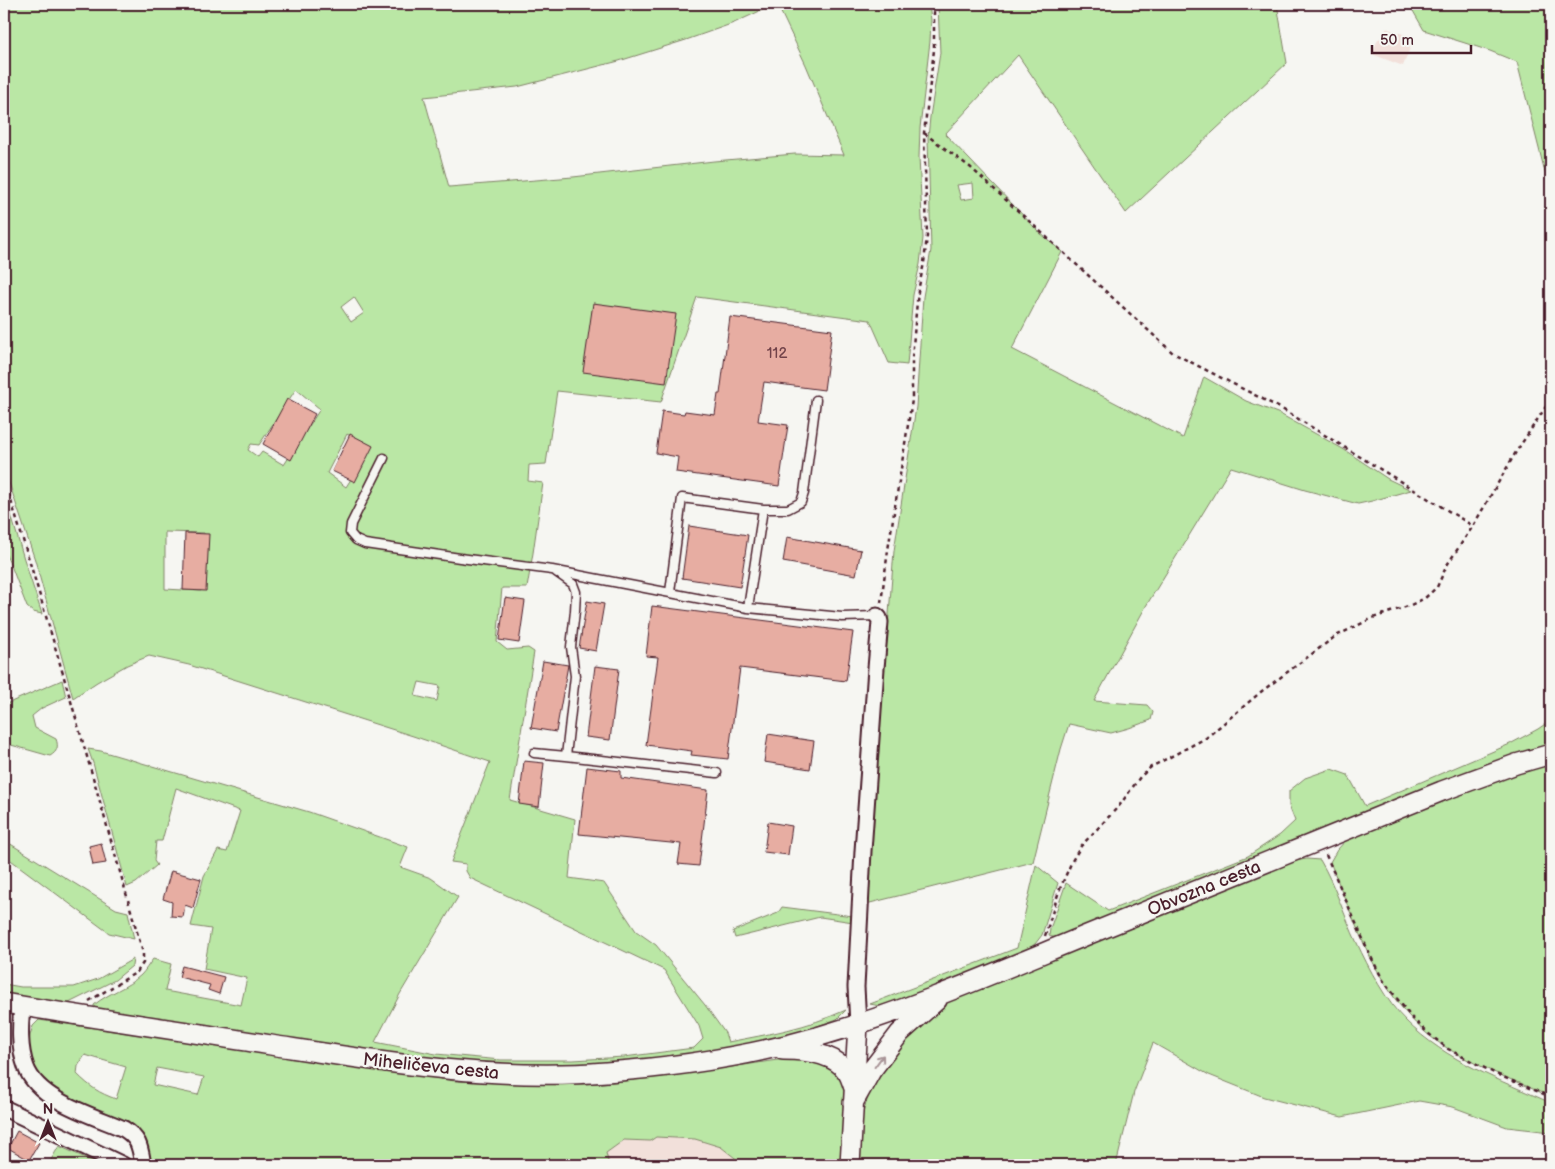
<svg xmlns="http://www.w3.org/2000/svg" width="1555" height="1169" font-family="'Balsamiq Sans',sans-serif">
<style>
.built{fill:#f2e0da}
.green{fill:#bae7a5;stroke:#828368;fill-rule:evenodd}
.building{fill:#e7ada2;stroke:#4a1f2b}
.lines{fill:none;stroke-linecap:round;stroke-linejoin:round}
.service-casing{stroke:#4a1f2b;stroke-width:11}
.minor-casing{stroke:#4a1f2b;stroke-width:19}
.tertiary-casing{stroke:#4a1f2b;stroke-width:22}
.path{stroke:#4a1f2b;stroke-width:2.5;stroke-dasharray:4 4;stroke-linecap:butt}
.service{stroke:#f6f6f2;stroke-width:8}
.minor{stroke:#f6f6f2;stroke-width:15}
.tertiary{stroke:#f6f6f2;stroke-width:19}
.oneway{stroke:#a99598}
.labels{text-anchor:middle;stroke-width:4.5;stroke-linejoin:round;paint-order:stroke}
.number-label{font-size:15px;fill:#714249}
.street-label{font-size:18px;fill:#4a1f2b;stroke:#f6f6f2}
</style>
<rect width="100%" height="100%" fill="#f6f6f2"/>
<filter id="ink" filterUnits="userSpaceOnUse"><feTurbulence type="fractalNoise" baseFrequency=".02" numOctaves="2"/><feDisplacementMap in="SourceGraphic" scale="10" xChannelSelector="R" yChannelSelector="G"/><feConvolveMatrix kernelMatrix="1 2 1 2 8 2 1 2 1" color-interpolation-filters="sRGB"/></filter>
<g filter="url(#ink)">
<path class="built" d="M1386,28l28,10 -11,28 -31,-12 6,-15 6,-1z
M656,1137l39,2 26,8 23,18h-135l-3,-12 18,-13 26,1z"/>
<path class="green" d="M4,4h771l-41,19 -48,17 -67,21 -102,26 -93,10 25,90 124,-10 141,-16 81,-7 49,1 -38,-90 -29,-61h152l2,16 -1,21 -10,87 -1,29 4,81 -3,26 -7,31 -6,70 -18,-2 -19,-43 -173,-23 -36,105 -104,-11 -11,73 -17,1 -1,16 15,2 -10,70 -6,35h-25l-5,54 10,8 21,-2 6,4 -24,148 65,19 -6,59 35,5 32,48 20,14 49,60 20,28 3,9c42,-8 78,-14 118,-32l-9,9 -36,13 -60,15 -71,11 -71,7 -125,-1 -53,-5 -327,-49v-5c14,-12 33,-17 47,-30 4,-4 8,-11 12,-16l18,5 -6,27 76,14 6,-27 -43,-9 7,-40 -20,-3 13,-50 14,-26 9,2 13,-41 -64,-23 -14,53h-6l-2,20 3,4 -21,18 -9,4 -34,-124 -5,-14 13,2 208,61 99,35 -8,20 31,11 27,19 -58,97 -25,48 61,12 65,6h72l51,-3 70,-9 9,-9 -4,-13 -35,-56 -194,-92 -4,-7v-7l-15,-2 39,-100 -77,-26 -224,-71 -40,-9 -22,9 -30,17 -24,16 -38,-138 -31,-92zM354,297l10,16 -13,9 -10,-15zM296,389l24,20 -36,56 -22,-13 -4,5 -10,-7 3,-6 8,1zM347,434l23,15 -24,38 -19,-14zM165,532l39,1 -3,58 -36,-2zM419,682l21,4 -3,15 -22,-5z
M938,4h339l10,59 -161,150 -108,-158 -73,79 93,97 24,21 -50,97 171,89 21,-61 42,24 34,13 63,35 45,30 23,11 -39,11 -14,3 -53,-14 -74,-23 -85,139 -52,95 53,4 6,7 -2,8 -22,8 -18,5 -42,-9 -8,25 -28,113 -167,42 28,-353 22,-144 7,-110 8,-47 -3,-112 2,-21 10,-64zM973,183l1,15 -13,2 -4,-15z
M1409,4h57l13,4 2,-4h70v192l-34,-134 -27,-11 -66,-21z
M4,491l20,68 18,55 -9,-2 -6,-5 -15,-39 -8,-17z
M62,680l4,17 -24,11 -10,8 3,12 21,11c3,8 1,13 -6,17l-46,-13v-38z
M1551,720v27l-495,191 -7,-2 1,-7 16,-46 42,28 140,-55 32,-21 15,-14 -6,-15v-15l16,-13 26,-9 17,6 17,31 145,-62 28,-15z
M1551,763v334c-39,-18 -81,-32 -116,-57 -56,-41 -79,-116 -105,-178l7,-12 11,-12 154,-60z
M4,840l112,69 12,3 6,27 -25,-6 -105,-78z
M1307,859l13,1c16,27 24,56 37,83 11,24 30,60 49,78 40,40 94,59 145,82v29l-44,-5 -54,-20 -34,-6 -77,16 -78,-20 -55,-22 -56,-32 -19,49 -18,73h-259l2,-31 5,-25 6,-17 19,-37 53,-49 21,-12 324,-132z
M1036,865l22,18 -16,52 -7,9 -15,11 -121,45 -19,6 -10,-2 147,-56z
M782,907l71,9v6l-33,-5 -85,21 -2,-7 45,-18z
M133,959l-1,7 -17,14 -50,25 -61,-11v-10l17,3h53l24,-8z
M39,1020l416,61c49,2 99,5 148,2 63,-5 126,-16 188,-25l23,1 20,12 7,9 3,10 -3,75h-97l-23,-18 -26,-8 -39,-2 -6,4 -26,-1 -18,13 3,12h-459l-2,-14 -93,-58 -16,-13 -11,-29 2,-16 3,-9zM85,1055l41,12 -10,32c-17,-6 -26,-12 -39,-25l1,-8zM157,1068l47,9 -6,18 -45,-10z
M59,1146l42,19h-53z"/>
<path class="building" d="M593,303l83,11 -10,69 -83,-11z
M730,317l102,13 -8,60 -60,-8 -6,39 30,4 -9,61 -103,-14 2,-15 -22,-4 6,-42 22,3 1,-3 30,4 3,-21h2z
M287,399l28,15 -24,46 -28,-16z
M350,434l23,12 -18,36 -23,-11z
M689,526l59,9 -8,52 -58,-9z
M185,533l24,1 -3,57 -23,-1z
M787,537l74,13 -5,25 -73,-13z
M505,598l20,3 -6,42 -20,-3z
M587,601l17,3 -8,47 -17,-3z
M652,606l201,26 -7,49 -106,-13 -12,91 -37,-4 1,-4 -46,-6 12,-88 -12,-1z
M543,661l25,4 -12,67 -25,-4z
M595,666l24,3 -9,71 -24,-3z
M768,734l46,7 -4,28 -46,-7z
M524,761l20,2 -5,44 -20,-3z
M587,767l34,4v7l87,12 -9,76 -21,-2 3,-20 -102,-10z
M768,822l24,4 -4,29 -24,-3z
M101,843l5,20 -13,2 -4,-19z
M171,871l30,8 -8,29 -8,-3 -2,12 -12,-1 1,-14 -9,-3z
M182,966l42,11 -5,17 -11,-4 2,-5 -31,-8z
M17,1131l22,12 -10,17 -21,-12z"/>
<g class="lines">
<g class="service-casing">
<path id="service" d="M384,458l-33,66 -1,9 6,7 9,4 95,14 92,12 196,38 94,9 35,-1
M670,592l12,-94 81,11
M748,608l15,-99h25l13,-7 3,-9 12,-93
M534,753l32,3 9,-80 -4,-29 4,-36 1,-19 -3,-8 -17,-12
M566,756l151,17"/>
</g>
<g class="minor-casing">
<path id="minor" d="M22,1006c-2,21 -3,42 4,61 12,34 69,49 98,62 16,10 16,19 19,36
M858,1024l-2,-37 7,-136 13,-183 4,-46 -1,-4 -2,-2
M4,1108l119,57"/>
</g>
<g class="tertiary-casing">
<path id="tertiary" d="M4,1003c89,15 178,28 267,42 111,17 222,36 335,27 72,-5 145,-16 214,-36 92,-27 179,-65 267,-101 118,-48 236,-96 355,-144l74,-27 35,-10
M783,1050c22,0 52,3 65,23 3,5 4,10 6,15
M853,1103l18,-32 29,-38 37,-33
M850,1165l8,-141"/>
</g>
<path class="path" d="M924,133l46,34 203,186 109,56 191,117
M4,478c49,158 94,316 139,475v10l-6,9 -48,29
M881,603l7,-53 24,-150v-41l3,-36 3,-32 6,-28 3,-27 -3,-103 10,-83v-46
M1326,855l44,100 13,25 28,37 18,17 19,15 48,25 55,23
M1045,936l14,-45 13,-30 9,-15 38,-40 21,-29 11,-10 55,-29 56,-47 74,-55 37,-18 38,-13 14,-7 12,-11 10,-22 26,-39 43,-74 35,-53"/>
<use href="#service" class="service"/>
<use href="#minor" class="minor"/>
<use href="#tertiary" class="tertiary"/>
</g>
<defs><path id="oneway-shaft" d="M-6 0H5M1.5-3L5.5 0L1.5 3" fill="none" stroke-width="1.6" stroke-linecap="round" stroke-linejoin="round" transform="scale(1.25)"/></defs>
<use class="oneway" href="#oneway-shaft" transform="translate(879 1061) rotate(-54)"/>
</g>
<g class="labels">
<g class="number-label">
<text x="777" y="358">112</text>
</g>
<g class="street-label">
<text transform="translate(1204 888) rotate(-22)" y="6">Obvozna cesta</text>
<text transform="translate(431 1066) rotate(6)" y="6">Miheličeva cesta</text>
</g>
</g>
<rect width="1555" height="1169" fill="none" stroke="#f6f6f2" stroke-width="20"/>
<rect x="10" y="10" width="1535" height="1149" fill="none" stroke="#4a1f2b" stroke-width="2" filter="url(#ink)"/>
<g transform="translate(48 1122)" stroke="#f6f6f2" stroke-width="4" paint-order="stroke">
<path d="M0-4L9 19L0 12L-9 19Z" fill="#4a1f2b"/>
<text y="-8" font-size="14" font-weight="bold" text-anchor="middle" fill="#4a1f2b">N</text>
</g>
<path d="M1372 45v8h99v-8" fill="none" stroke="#4a1f2b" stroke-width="2.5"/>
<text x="1380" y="45" font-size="15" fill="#4a1f2b" stroke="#f6f6f2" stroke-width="4" paint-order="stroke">50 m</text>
</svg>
